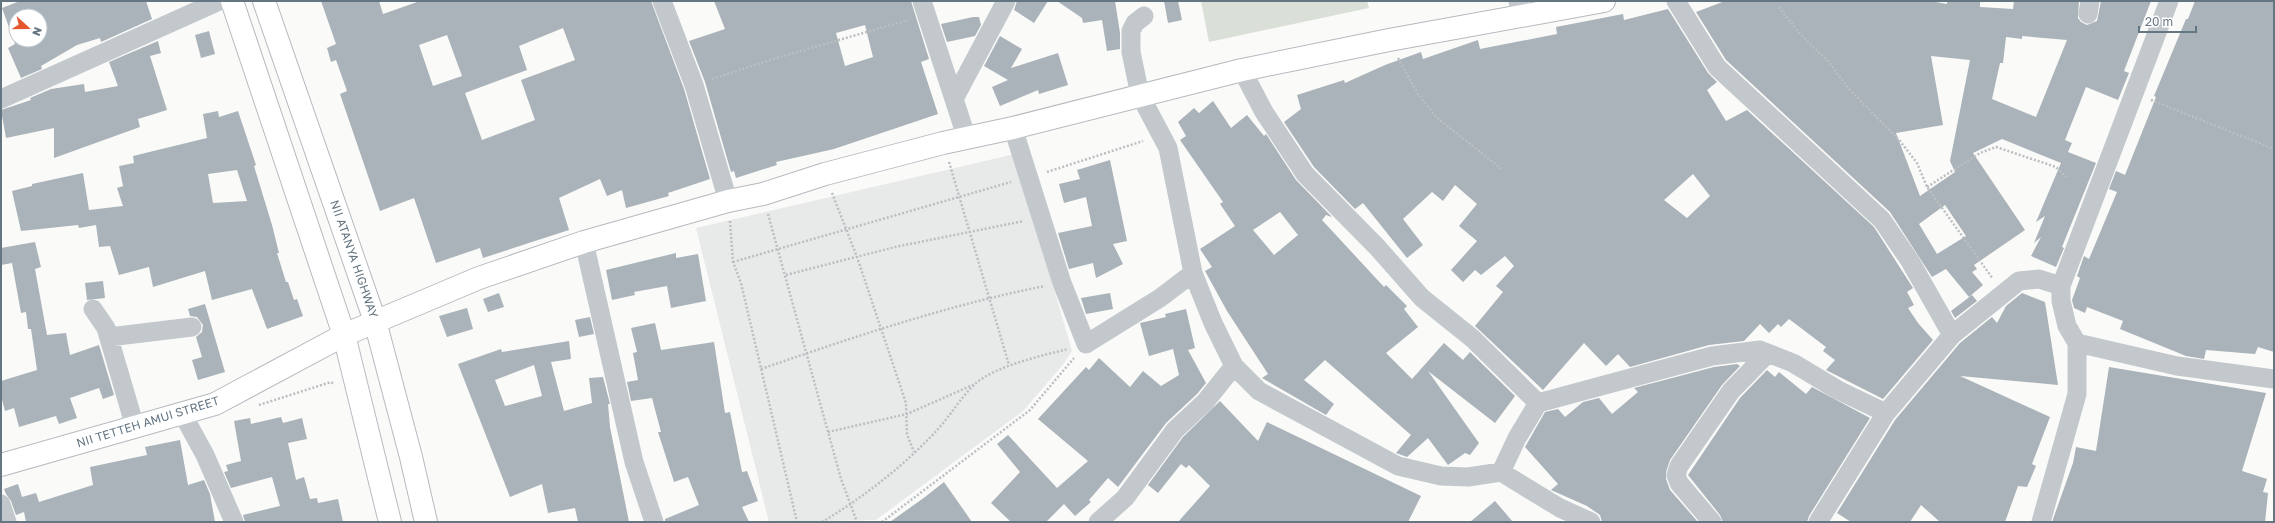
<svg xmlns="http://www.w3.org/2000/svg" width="2275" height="523" font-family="'Golos Text',sans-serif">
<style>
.built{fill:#e8e9e9}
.green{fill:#dadfd7}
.building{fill:#aab3b9;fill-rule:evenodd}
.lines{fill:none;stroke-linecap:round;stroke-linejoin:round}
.major-casing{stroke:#b5babe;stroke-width:24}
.path{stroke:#bbbfc2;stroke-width:2.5;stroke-dasharray:2 2;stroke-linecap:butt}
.minor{stroke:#c3c8cc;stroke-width:19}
.major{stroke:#fff;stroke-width:22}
.labels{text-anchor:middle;stroke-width:4;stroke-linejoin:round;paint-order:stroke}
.street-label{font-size:12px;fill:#657683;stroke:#fff}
</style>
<rect width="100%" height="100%" fill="#fafaf8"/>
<path class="built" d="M1015,154l57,197 -10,15 -39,45 -147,109 -107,2 -73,-294z"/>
<path class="green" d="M1201,1h166l2,7 -160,34z"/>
<path class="building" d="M20,1h126l6,18 -51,23 -1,-4 -23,7 -36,21 1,3 -21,9 -13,-30 7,-4 -13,-36zM16,16h24v24h-24z
M321,1h58l4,13 37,-13h231l33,88 26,90 -42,14 1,3 -43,12 -4,-18 -15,6 -7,-17 -41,19 10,32 -86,28 -3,-10 -44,15 -22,-65 -34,13 -40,-117 7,-3 -11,-31 -5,2 -4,-14 9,-4zM563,28l12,32 -54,20 14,40 -53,20 -17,-47 62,-23 -8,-24zM447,35l15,41 -29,10 -14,-41z
M714,1h197l18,58 -8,3 17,52 -104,35 -58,13 1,3 -41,13 -2,-7 -3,1 -26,-90 -16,-41 36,-12zM865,25l8,32 -28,9 -9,-33z
M1017,1h31l-14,22 -20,-13z
M1057,1h58l5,32v16l-13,2 -5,-31 -19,3 -1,-5z
M1164,1h14l4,19 -14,3z
M1725,1h205l17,3v-3h33v6l33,2 1,-8h65l-1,17 3,4 6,3 10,-4 4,-20h50l-27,70 5,2 -11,27 -32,-13 -21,53 7,3 -4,9 28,11 -34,84 2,1 -8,19 -25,-11 10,-19 -7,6 11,-27 -9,6 25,-59 -59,-24 -29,14 52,77 -51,35 3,4 -5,3 11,13 -14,12 -23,-28 -14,8 -42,-65 -164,-152 -30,-48zM2022,36l45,4 -31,77 -44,-18 8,-36h3l3,-26 16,2zM1931,56l39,4 -20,101 5,11 -35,24 -24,-63 47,-8zM1945,205l21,31 -29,18 -18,-30z
M2195,1h79v351l-16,-5 -3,7 -49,-4 -2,9 -18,-3 -66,-27 3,-8 -36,-14 -2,6 -11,-5 -2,-8 8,-22 -3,-2 7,-20 5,3 28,-67 -8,-3 7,-18 9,4 31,-78 -2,-1 32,-77h2z
M1668,9l40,64 9,9 -10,8 19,31 21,-11 127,117 39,61 -6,4 7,13 -6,3 10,15 15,17 -50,59 -57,-29 9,-10 -12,-9 3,-4 -37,-28 -8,8 -3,-3 -9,9 -9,-9 -16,17 -35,4 -79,22 -12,-13 -12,12 -22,-23 -41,47 -68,-64 28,-34 -7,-6 18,-20 -9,-10 -24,19 -6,-5 -12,12 -12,-12 26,-29 -18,-15 18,-22 -22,-19 -12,16 -11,-9 -29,27 20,26 -16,13 -44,-55 -8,6 -41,-42 -30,-45 17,-13 -4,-14 47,-15 1,3 40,-18 36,-13 2,7 55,-19 2,9 77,-15 -1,-7 67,-13 1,6zM1693,174l17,22 -23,22 -23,-18z
M973,17h6l2,8 -6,11 -28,6 -6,-18z
M209,31l6,23 -14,4 -6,-23z
M1000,36l22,13 -11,19 47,-15 10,32 -29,9 -1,-4 -38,16 -8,-19 16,-7 -24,-14z
M158,41l3,12 -11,3 17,54 -29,9 2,8 -86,31v-30l-48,10 -5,-28 30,-10 -1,-2 21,-9 33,-5 1,8 33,-6 -9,-24z
M1213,101l18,27 16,-13 17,21 2,-2 30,46 36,37 -6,-2 -4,5 62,67 2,-2 21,21 -3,3 14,18 -32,26 26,26 32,-36 19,17 7,-8 45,44 -20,27 -67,-52 51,72 -9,12 -5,-2 -17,12 -20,-27 -21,19 -11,-4 15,-18 -86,-75 -21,20 30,24 -8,11 -64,-37 6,-4 -41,-63 -22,-40 7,-4 -12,-18 35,-23 -15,-22 3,-2 -43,-62 6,-4 -8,-14 16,-14 5,5zM1280,212l18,23 -24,20 -21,-25z
M218,111l1,6 19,-6 18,54 -2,1 18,59 7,28h-2l9,29h2l6,18 3,-1 6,17 -36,13 -15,-40 -40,11 -7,-29 -52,16 -4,-20 -30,8 -9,-29 -11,1 -3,-22 -17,3 -1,-3 -57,6 -9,-40 20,-5v-2l51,-11 6,37 34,-4 -6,-18 6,-2 -4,-20 15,-3 -1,-7 74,-18 -4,-24zM237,170l10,31 -34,2 -5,-29z
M1110,160l17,81 -14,3 10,20 -27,14 -3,-15 -24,6 -11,-36 34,-7 -6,-29 -22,6 -5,-19 21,-5 -3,-9z
M35,242l6,25 -6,2 12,66 19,-2 4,22 29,-10 15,50 -11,4 -4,-11 -29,10 7,20 -18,6 -3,-8 -37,11 -5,-19 -9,3 -4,-15v-15l36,-11 -6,-41h-3l-2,-17 -5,1 -9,-50 -11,2v-17z
M676,253v5l22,-4 8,47 -35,7 -4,-22 -33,6 1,3 -23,5 -6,-30z
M103,281l2,17 -18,2 -2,-17z
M499,293l5,14 -16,5 -5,-13z
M1110,293l3,16 -27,5 -5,-16z
M2022,293l23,9 13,83 -98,-9 90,41 -18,47 4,2 -9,21 -9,-1 -13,36h-65l-19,-17 -11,17h-59l-14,-9 58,-93 65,-77 32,-26 5,6 9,-17z
M1972,295l5,6 -22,17 -4,-7z
M205,304l20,68 -27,8 -6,-20 10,-3 -6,-20 6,-5 1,-7 -6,-8 -7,-1 -2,-7z
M467,308l6,21 -26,8 -8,-21z
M1186,309l9,39 -7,2 18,33 -9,11 -31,29 -48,64 -10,-9 -19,22 2,2 -16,14 -11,-12 -18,18h-35l-20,-19 29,-31 -23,-28 11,-9 49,53 31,-27 -50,-42 48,-52 3,3 10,-12 31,29 13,-16 18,15 18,-11 -6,-26 -24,7 -9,-33 26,-6 -1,-3z
M590,317l4,17 -15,3 -4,-17z
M655,323l6,27 53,-8 11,71 5,-1 12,60 5,-1 11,30 -16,6 7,15h-84v-3l34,-14 -11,-28 -14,5 -16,-50h3l-9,-34 -21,3 -4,-19 11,-2 -5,-27 4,-1 -6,-24z
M569,341l2,18 -20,3 13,49 28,-8 -3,-25 14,-1 7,27h-2l2,23 19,95h-51l-3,-14 -27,5 -6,-29 -32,13 -52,-133 43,-15 1,3zM534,365l8,31 -37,10 -10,-26z
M1737,364l3,2 -18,19 -52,75 -4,12v7l4,11 28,32h-96l-2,-7 -13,-9 -36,-16 7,-6 -33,-37 20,-35 13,-3 7,8 18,-15 16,-4 13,16 26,-22 -4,-4 80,-21z
M2109,367l157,26 -24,78 25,8 -4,13 5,1 -3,29h-213l21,-59 3,-16 20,4z
M1767,370l8,7 4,-5 27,22 6,-7 58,31 -61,98 -2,6h-84l-3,-7 -32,-40 52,-77z
M1220,401l38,40 9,-19 154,74 -13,26h-230l32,-36 -21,-21 -3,3 -5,-4 -23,29 -10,-8 35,-48z
M281,417l2,6 19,-5 5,21 -19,4 8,37 8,-3 6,22 7,-1 1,5 20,-4 5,23h-98l-2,-7 37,-9 -8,-29 -41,11 -7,-16 4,-1 -2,-6 15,-4 -7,-40 16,-3 1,6z
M180,440l8,45 16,-5 6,14 5,28h-189l-2,-10 -8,3 -5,-14 -5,-7 -2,-5 14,-5 4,13 14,-4 3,9 54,-17 -3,-18 57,-12 -2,-8z
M944,482l28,40h-82l35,-25z
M1495,501l18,21h-43z"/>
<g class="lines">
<g class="major-casing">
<path id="major" d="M232,1l112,334 46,187
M264,1l111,320 36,136 15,65
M1,465l214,-61 129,-69 135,-57 105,-36 144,-41 35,-7 62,-20 118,-31 70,-15 229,-58 147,-30 215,-39"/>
</g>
<path class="path" d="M1779,7l20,26 29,28 21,28 51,52 17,22 10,24 66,92
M1398,58l20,36 18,23 67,53
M712,79l58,-19 138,-40
M2151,100l123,49
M949,162l60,203
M1047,172l96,-31
M1927,187l53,-34 16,-6 60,20 11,11
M832,193l25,64 49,146 1,31 7,18
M768,214l73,265 16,43
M730,221l3,41 8,21 56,239
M733,262l278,-80
M786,275l109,-28 129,-26
M761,369c93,-32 187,-64 284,-83
M259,405l72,-23 3,2
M828,432l79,-18 68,-30
M822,522c42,-25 83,-57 116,-93 13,-14 23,-32 37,-45 20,-18 66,-28 93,-35
M882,522l148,-112 44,-52"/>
<path class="minor" d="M662,1l32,84 34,116
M922,1l45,138
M1518,1l3,14
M1676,1l41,66 165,153 28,41 42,74
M2088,14l2,-13
M1144,16l-9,7 -4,8v21l9,43 28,53 25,125 20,50 21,43 25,25 139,75 43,10 27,1 33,-5 59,36 31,14
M1242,70l22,42 41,62 72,73 45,51 50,40 66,65 -21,35 -16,34
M1,99l218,-98
M954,99l52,-98
M1013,128l49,155 24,61 74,-46 33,-25
M584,242l50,220 20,60
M93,309l13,19 29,99
M109,337l83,-10
M2077,343l100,23 97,13
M1538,403l174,-47 48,-6 33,13 45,27 48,23
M182,413l23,42 29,67
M1,504l6,18
M1098,522l27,-24 50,-68 30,-28 29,-36
M1712,522l-33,-39 -3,-8 3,-9 52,-75 37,-38
M1818,522l68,-109 66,-78 67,-54 20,-2 22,7
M2041,522l36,-128v-51l-10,-17 -6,-25v-15l108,-285"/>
<use href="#major" class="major"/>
</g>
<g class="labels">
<g class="street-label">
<text transform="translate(354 259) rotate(71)" y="4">NII ATANYA HIGHWAY</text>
<text transform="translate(148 422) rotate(-17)" y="4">NII TETTEH AMUI STREET</text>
</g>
</g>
<rect width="2275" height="523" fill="none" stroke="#657683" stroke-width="4"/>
<g transform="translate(28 28) rotate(111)"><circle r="19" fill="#ffffff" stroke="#c1c8cd"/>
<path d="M0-3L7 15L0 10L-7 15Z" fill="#e4572e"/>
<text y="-6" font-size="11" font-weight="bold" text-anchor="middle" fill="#657683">N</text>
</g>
<path d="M2139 26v6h57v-6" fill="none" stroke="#657683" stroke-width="2"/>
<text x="2145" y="26" font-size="12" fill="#657683" stroke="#ffffff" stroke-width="3" paint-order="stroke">20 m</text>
</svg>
